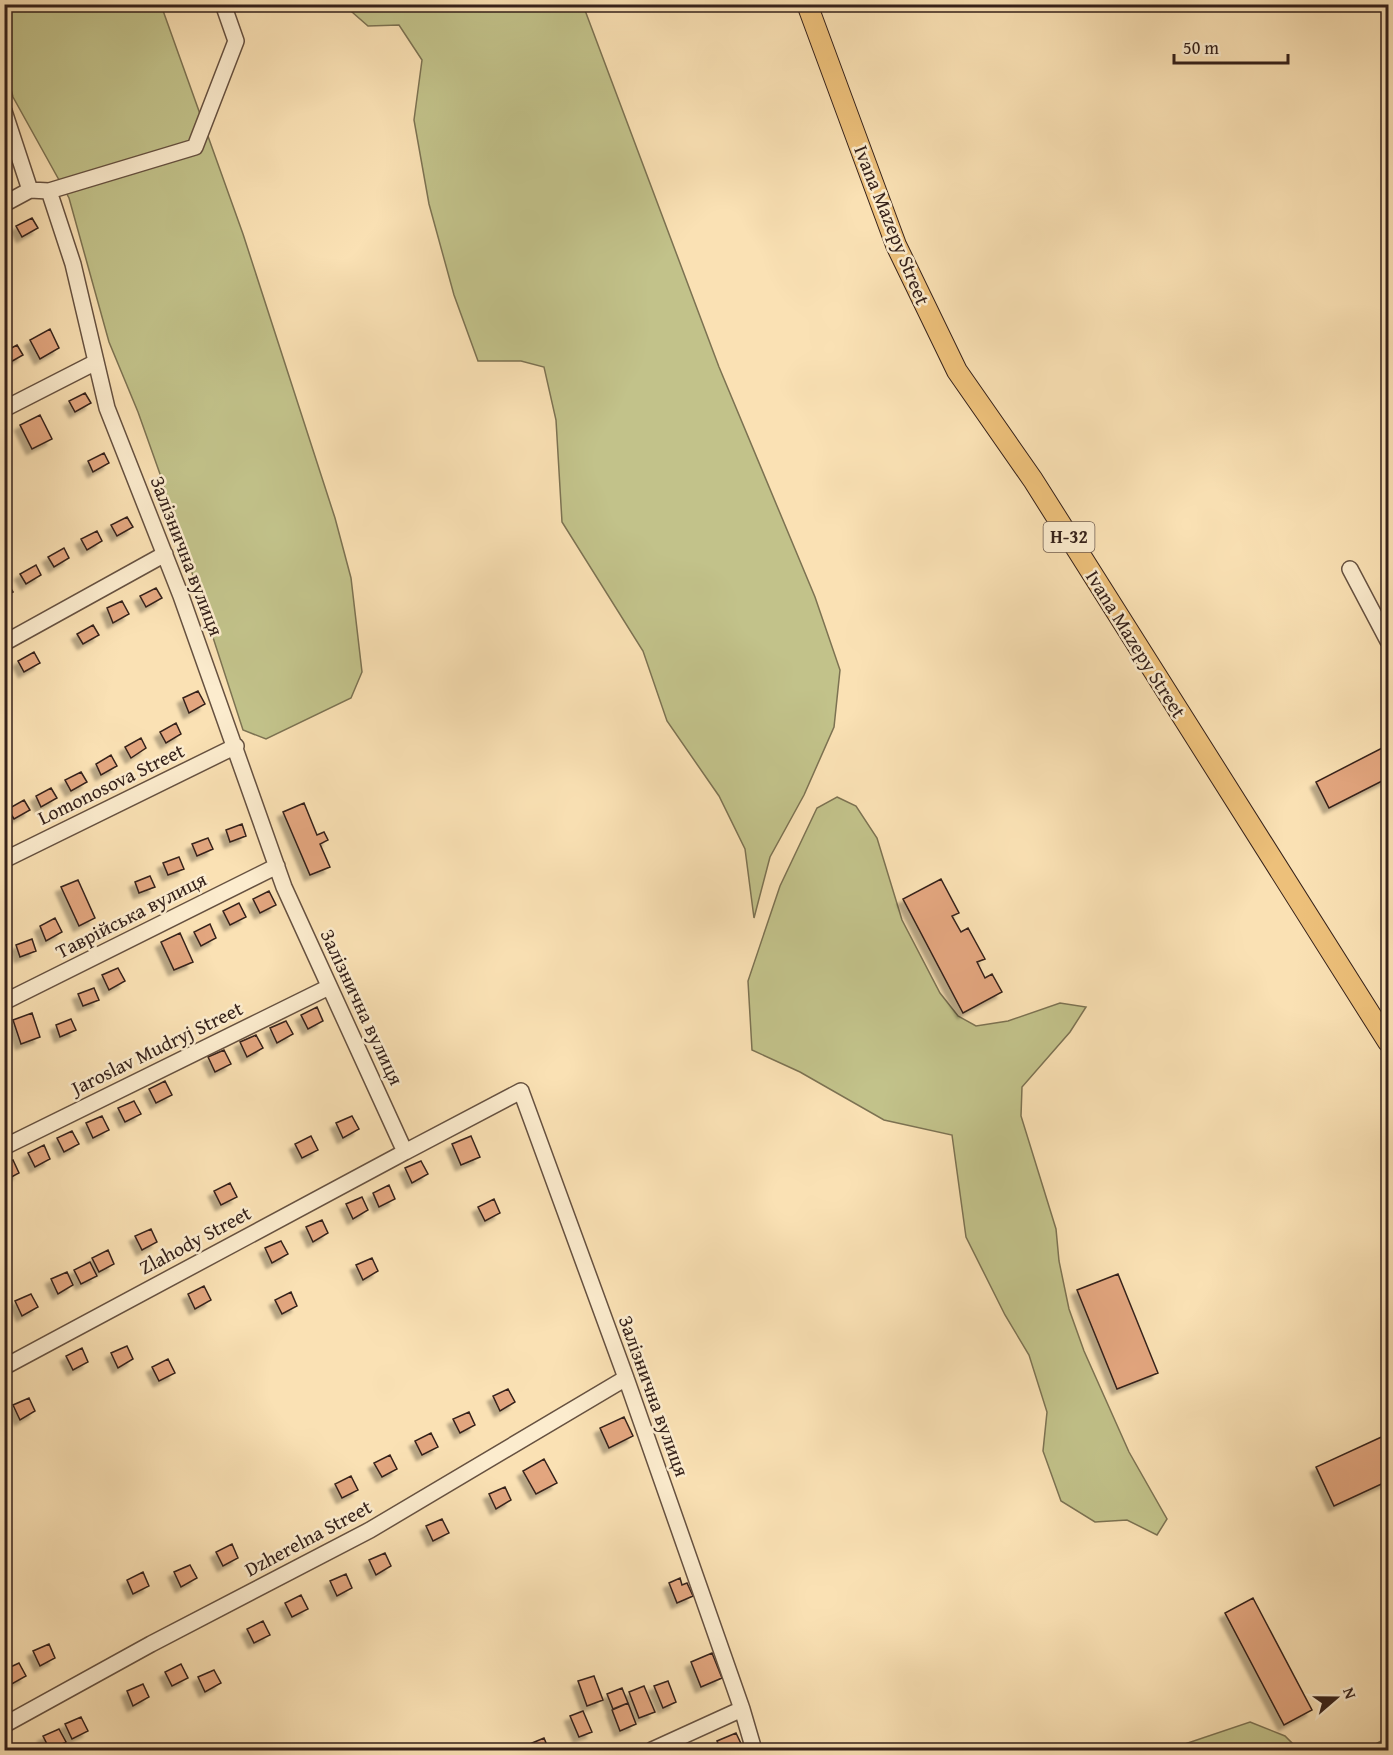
<svg xmlns="http://www.w3.org/2000/svg" width="1393" height="1755" font-family="'Gentium Book Plus',serif">
<style>
.green{fill:#c2c28a;stroke:#7c7252;stroke-width:1.5}
.building{fill:#e3a67f;stroke:#35211a;stroke-width:1.5;filter:url(#shadow)}
.lines{fill:none;stroke-linecap:round;stroke-linejoin:round}
.minor-casing{stroke:#665140;stroke-width:18}
.major-casing{stroke:#35211a;stroke-width:22}
.minor{stroke:#fcecce;stroke-width:15}
.major{stroke:#edc07a;stroke-width:20}
.labels{text-anchor:middle;stroke-width:5;stroke-linejoin:round;paint-order:stroke}
.shield{fill:#fcecce;stroke:#715e50;stroke-width:1.5}
.shield-label{font-size:18px;font-weight:bold;fill:#35211a}
.street-label{font-size:20px;fill:#35211a;stroke:#fcecce}
</style>
<defs>
<filter id="shadow"><feDropShadow dx="-5.5" dy="5.5" stdDeviation="1.5" flood-color="#0004"/></filter>
</defs>
<rect width="100%" height="100%" fill="#fae1b4"/>
<filter id="stains"><feTurbulence type="fractalNoise" baseFrequency=".00333" numOctaves="4"/><feColorMatrix values="0 0 0 0 .2 0 0 0 0 .09 0 0 0 0 .02 0 0 0 .5 -.17"/></filter>
<radialGradient id="worn" r=".72"><stop offset=".6" stop-color="#630" stop-opacity="0"/><stop offset="1" stop-color="#630" stop-opacity=".3"/></radialGradient>
<path class="green" d="M5,5h156l82,229 92,284 16,60 11,94 -11,26 -85,41 -23,-9 -83,-256 -22,-62 -29,-70 -40,-144 -56,-101 -8,-31z
M344,5h239l136,362 96,230 25,73 -6,57 -30,68 -34,62 -16,61 -9,-69 -26,-53 -52,-75 -24,-70 -81,-129 -6,-102 -12,-53 -23,-6h-43l-24,-66 -25,-91 -15,-84 8,-60 -23,-35 -31,1z
M837,797l19,9 21,32 25,82 38,73 18,23 18,10 32,-5 52,-18 26,4 -16,25 -48,55 -1,29 35,113 3,32 10,48 15,42 45,101 38,67 -10,16 -30,-15 -32,2 -34,-21 -18,-50 4,-39 -18,-57 -24,-40 -39,-78 -14,-102 -68,-15 -84,-48 -48,-22 -4,-69 32,-95 37,-78z
M1250,1722l35,14 14,14h-132z
M1388,1737v13h-23z"/>
<path class="building" d="M32,218l6,10 -16,9 -6,-11z
M50,329l9,19 -19,11 -10,-19z
M17,345l6,10 -16,9 -3,-12z
M85,393l6,10 -16,9 -6,-11z
M40,415l12,24 -20,10 -12,-24z
M104,453l5,10 -16,9 -5,-11z
M127,517l6,10 -16,9 -6,-11z
M97,531l5,10 -15,9 -6,-11z
M64,548l5,10 -15,9 -6,-10z
M36,565l5,10 -15,9 -6,-10z
M7,582l6,10 -9,5v-14z
M156,588l6,10 -16,9 -6,-11z
M122,601l7,13 -16,9 -6,-15z
M93,625l6,10 -16,9 -6,-10z
M34,652l6,11 -16,9 -6,-11z
M4,671l7,10 -7,3z
M198,691l7,13 -16,9 -6,-15z
M176,723l5,11 -15,9 -6,-11z
M141,738l5,10 -15,10 -6,-11z
M1388,745v33l-59,30 -13,-26z
M111,755l6,11 -16,9 -5,-11z
M81,772l6,10 -16,9 -6,-11z
M51,788l6,10 -16,9 -5,-11z
M24,800l6,10 -16,9 -6,-10z
M304,803l13,32 7,-3 4,8 -8,4 10,23 -20,8 -27,-63z
M242,824l4,12 -16,6 -4,-12z
M208,838l5,11 -16,7 -5,-12z
M179,857l5,12 -16,6 -5,-12z
M150,876l5,11 -16,6 -4,-11z
M941,879l18,34 -7,3 9,16 7,-4 17,31 -8,3 8,16 7,-4 10,18 -39,21 -60,-114z
M78,880l17,38 -16,8 -18,-39z
M269,891l7,14 -16,8 -7,-14z
M239,903l7,14 -16,8 -7,-14z
M55,918l7,14 -16,9 -6,-15z
M210,924l6,14 -15,8 -7,-14z
M180,933l13,29 -19,8 -13,-28z
M32,939l4,12 -16,6 -4,-12z
M118,968l7,13 -16,9 -7,-15z
M94,988l5,12 -16,6 -5,-12z
M317,1007l6,14 -15,8 -7,-14z
M32,1013l8,24 -19,7 -8,-24z
M71,1019l5,11 -16,7 -4,-12z
M286,1021l7,13 -16,9 -7,-15z
M256,1035l7,13 -16,9 -7,-15z
M224,1050l7,14 -16,8 -7,-15z
M165,1081l7,14 -16,8 -7,-14z
M134,1101l7,13 -16,8 -7,-14z
M102,1116l7,14 -16,8 -7,-15z
M352,1116l7,13 -16,9 -7,-15z
M72,1131l7,13 -15,8 -7,-14z
M311,1136l7,14 -16,8 -7,-14z
M471,1136l9,21 -19,8 -9,-21z
M44,1145l6,14 -15,8 -7,-14z
M13,1160l6,13 -15,8v-18z
M421,1161l7,13 -16,9 -7,-15z
M230,1183l7,14 -16,8 -7,-14z
M389,1185l6,14 -16,8 -6,-14z
M362,1197l6,13 -15,9 -7,-15z
M494,1199l6,14 -15,8 -7,-14z
M322,1220l6,13 -15,9 -7,-15z
M151,1229l6,13 -15,8 -7,-14z
M281,1241l7,13 -16,9 -7,-15z
M108,1250l6,14 -15,8 -7,-14z
M372,1258l6,13 -15,9 -7,-15z
M90,1262l7,14 -16,8 -7,-14z
M67,1272l6,13 -15,9 -7,-15z
M1118,1274l40,99 -41,16 -40,-99z
M204,1286l7,14 -16,9 -7,-15z
M291,1292l6,14 -15,8 -7,-14z
M31,1294l7,13 -16,9 -7,-15z
M127,1346l6,13 -15,9 -7,-15z
M82,1348l6,14 -15,8 -7,-14z
M168,1359l7,14 -16,8 -7,-14z
M508,1389l7,13 -15,9 -7,-15z
M29,1398l6,13 -15,9 -7,-15z
M469,1412l6,13 -15,8 -7,-14z
M624,1417l9,19 -24,12 -9,-20z
M431,1433l7,14 -16,8 -7,-14z
M1388,1434v47l-54,25 -18,-39z
M390,1455l7,14 -15,8 -8,-14z
M544,1459l13,24 -21,11 -13,-23z
M351,1476l7,14 -16,8 -7,-14z
M505,1487l6,13 -15,9 -7,-15z
M442,1519l7,14 -16,8 -7,-15z
M232,1544l6,14 -15,8 -7,-14z
M385,1553l6,13 -15,9 -7,-15z
M190,1565l7,13 -16,9 -7,-15z
M143,1572l6,14 -16,8 -6,-14z
M346,1574l6,14 -15,8 -7,-15z
M680,1578l2,7 5,-2 6,13 -16,7 -8,-20z
M301,1595l7,14 -16,8 -7,-14z
M1253,1598l59,112 -28,15 -59,-112z
M263,1621l7,14 -16,8 -7,-14z
M49,1644l6,14 -15,8 -7,-15z
M712,1653l10,25 -21,9 -10,-25z
M19,1663l7,13 -16,9 -6,-15z
M181,1664l7,14 -16,8 -7,-14z
M214,1670l7,13 -16,9 -7,-15z
M594,1676l9,24 -16,6 -9,-25z
M668,1681l8,21 -13,6 -9,-22z
M143,1684l6,13 -16,9 -6,-15z
M644,1686l11,26 -16,6 -10,-26z
M622,1688l6,15 -15,6 -6,-15z
M628,1703l8,21 -16,7 -8,-21z
M583,1711l9,21 -13,5 -9,-21z
M81,1717l7,14 -16,8 -7,-15z
M59,1729l7,13 -16,8 -7,-14z
M736,1733l8,17h-23l-4,-9z
M544,1738l5,12h-22l-2,-4z"/>
<g class="lines">
<g class="minor-casing">
<path id="minor" d="M4,111l26,79 19,1 24,73 34,144 74,188 103,291 121,265 116,-61 105,287 116,331 12,41
M49,191l146,-44 41,-106 -13,-37
M4,204l26,-14
M4,409l92,-47
M1350,569l38,72
M4,643l161,-89
M4,860l232,-114
M4,1002l273,-136
M4,1147l325,-160
M4,1367l401,-215
M4,1725l147,-81 219,-114 256,-152
M652,1750l90,-41"/>
</g>
<g class="major-casing">
<path id="major" d="M807,4l89,241 61,126 76,109 355,562"/>
</g>
<use href="#minor" class="minor"/>
<use href="#major" class="major"/>
</g>
<g class="labels">
<rect class="shield" x="1043.5" y="522" width="51" height="30" rx="4.5"/>
<g class="shield-label">
<text x="1069" y="543">Н-32</text>
</g>
<g class="street-label">
<text transform="translate(892 225) rotate(68)" y="7">Ivana Mazepy Street</text>
<text transform="translate(187 556) rotate(69)" y="7">Залізнична вулиця</text>
<text transform="translate(1136 644) rotate(58)" y="7">Ivana Mazepy Street</text>
<text transform="translate(111 784) rotate(-26)" y="7">Lomonosova Street</text>
<text transform="translate(131 915) rotate(-27)" y="7">Таврійська вулиця</text>
<text transform="translate(362 1007) rotate(65)" y="7">Залізнична вулиця</text>
<text transform="translate(157 1048) rotate(-26)" y="7">Jaroslav Mudryj Street</text>
<text transform="translate(195 1240) rotate(-28)" y="7">Zlahody Street</text>
<text transform="translate(654 1396) rotate(70)" y="7">Залізнична вулиця</text>
<text transform="translate(308 1538) rotate(-28)" y="7">Dzherelna Street</text>
</g>
</g>
<rect width="1393" height="1755" fill="none" stroke="#fae1b4" stroke-width="24"/>
<rect x="6" y="6" width="1381" height="1743" fill="none" stroke="#35211a" stroke-width="3"/>
<rect x="12" y="12" width="1369" height="1731" fill="none" stroke="#35211a" stroke-width="1.5"/>
<g transform="translate(1336 1698) rotate(70)" stroke="#fcecce" stroke-width="4.5" paint-order="stroke">
<path d="M0-4.5L10 22L0 15L-10 22Z" fill="#35211a"/>
<text y="-9" font-size="16" font-weight="bold" text-anchor="middle" fill="#35211a">N</text>
</g>
<path d="M1174 54v9h114v-9" fill="none" stroke="#35211a" stroke-width="3"/>
<text x="1183" y="54" font-size="18" fill="#35211a" stroke="#fcecce" stroke-width="4.5" paint-order="stroke">50 m</text>
<rect width="100%" height="100%" filter="url(#stains)"/>
<rect width="100%" height="100%" fill="url(#worn)"/>
</svg>
